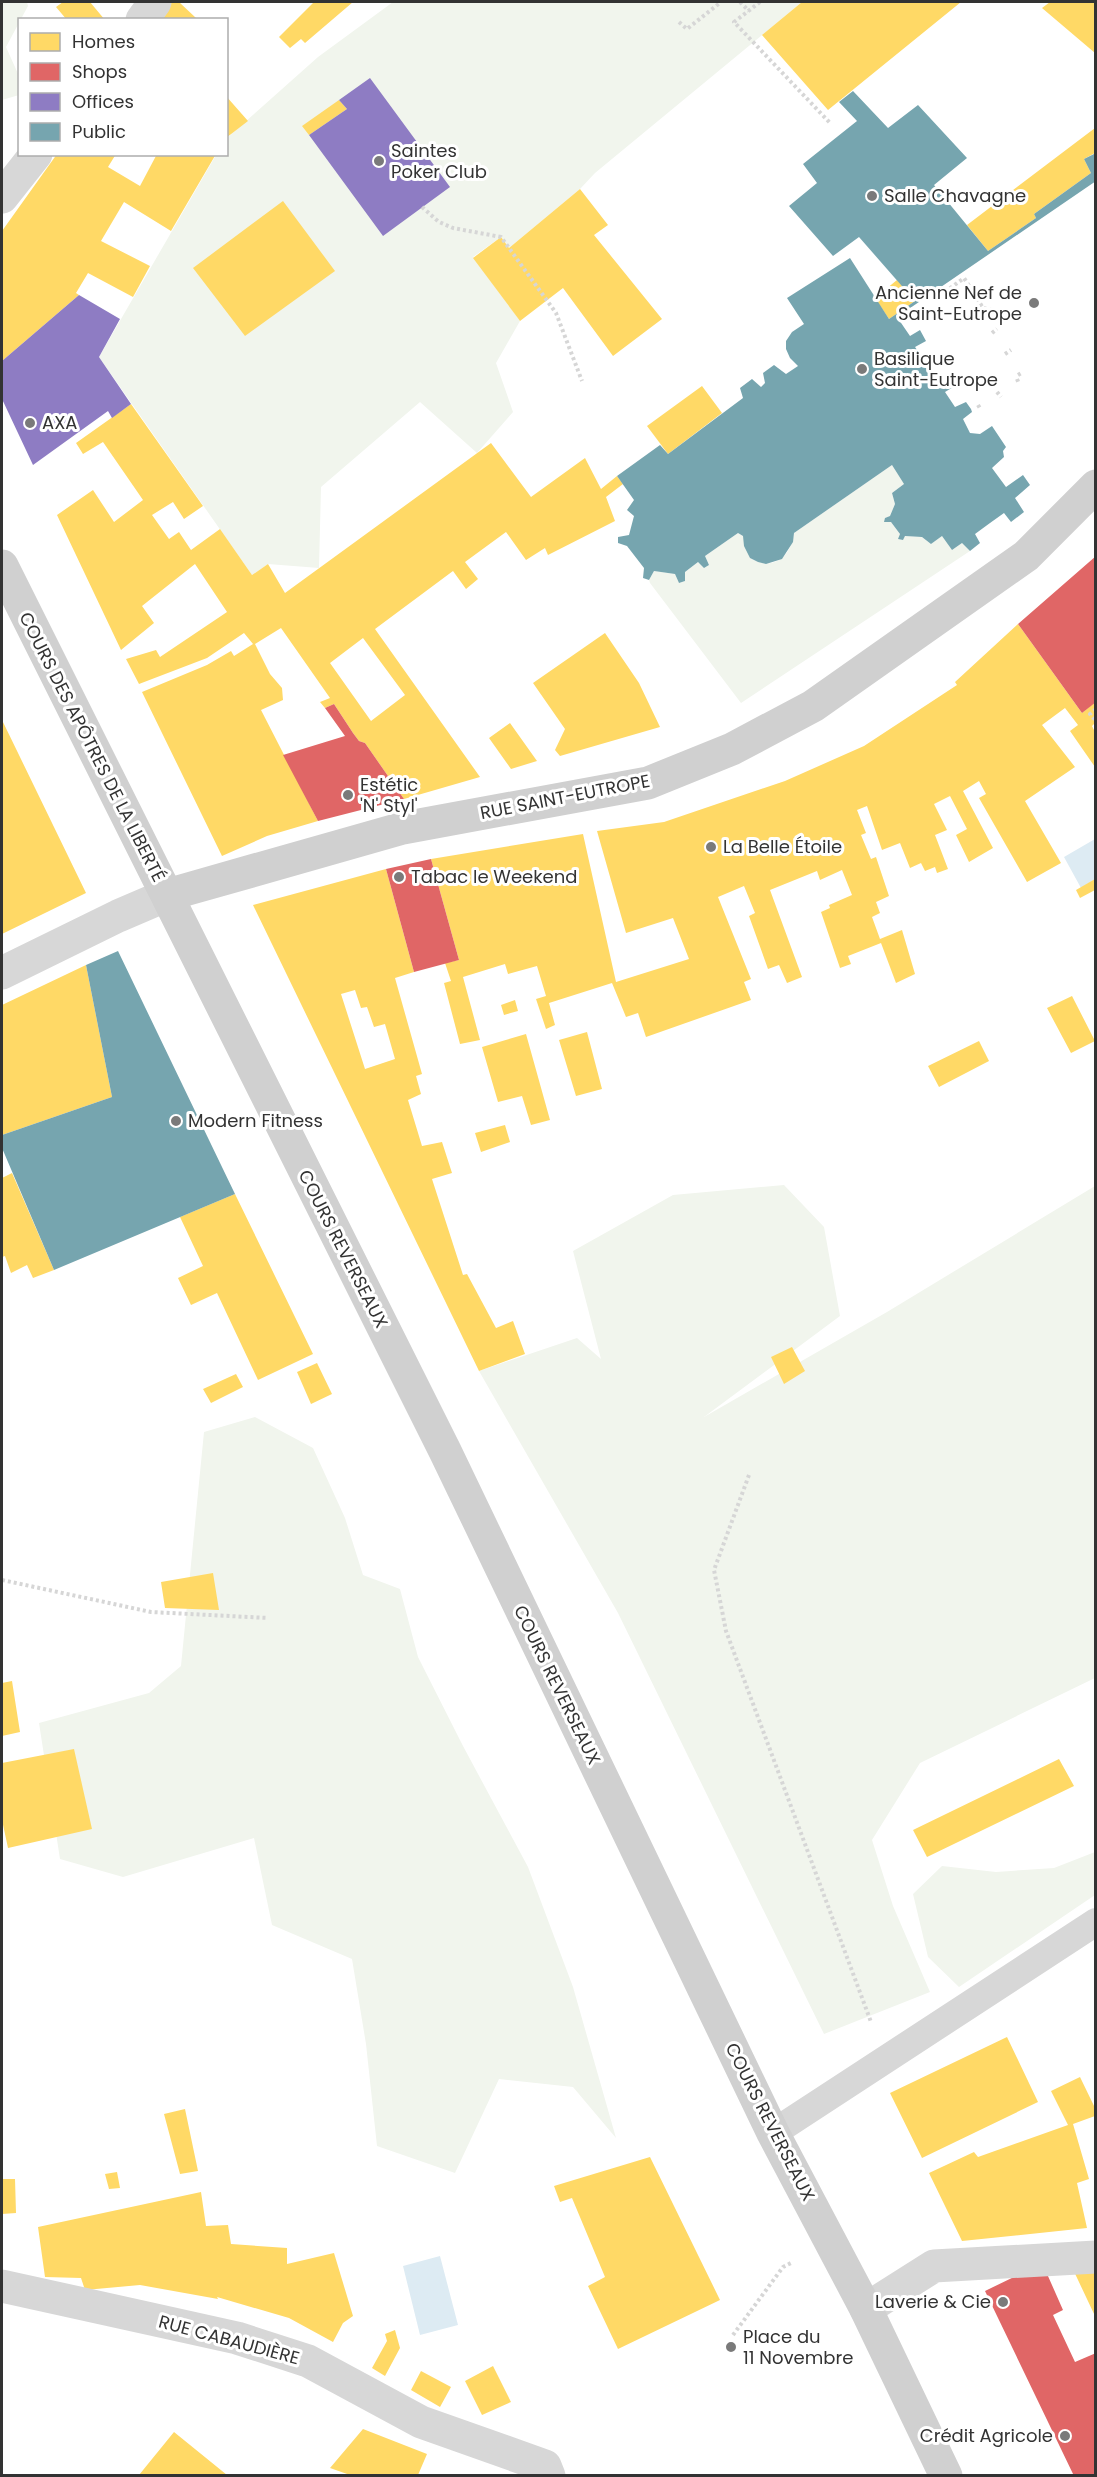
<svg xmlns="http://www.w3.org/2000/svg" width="1097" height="2477" font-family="Poppins,sans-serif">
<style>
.green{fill:#f1f5ed}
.water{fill:#ddebf3}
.homes{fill:#ffd966;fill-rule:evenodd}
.shops{fill:#e06666}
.offices{fill:#8e7cc3}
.public{fill:#76a5af}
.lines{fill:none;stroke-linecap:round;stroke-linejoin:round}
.path{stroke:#d6d6d6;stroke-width:4;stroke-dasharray:3 3;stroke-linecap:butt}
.lane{stroke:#d7d7d7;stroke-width:28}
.street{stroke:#d7d7d7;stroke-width:33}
.secondary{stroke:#d0d0d0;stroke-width:33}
.poi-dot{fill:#7a7a7a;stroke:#fff;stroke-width:2}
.labels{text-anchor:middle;stroke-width:6;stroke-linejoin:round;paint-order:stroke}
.poi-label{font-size:18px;fill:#333;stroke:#fff;text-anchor:start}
.street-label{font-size:18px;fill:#333;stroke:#fff}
</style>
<rect width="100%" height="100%" fill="#fff"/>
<path class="green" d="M2,2h25l1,4 -22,41 13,29v19l-17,5z
M393,2h409l-207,171 -15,16 -71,59 -8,-11 -28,20 47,64 -24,42 17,49 -36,41 -57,-51 -99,85 -2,81 -51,-4 -16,11 -153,-218 117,-202 10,-1 1,-16 91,-81z
M892,465l12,19 -12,9 3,11 -5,12 -5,2v3l6,1 9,12 -1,5 4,1 2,-4 17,1 9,7 11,-8 10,14 10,-7 8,8 -229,152 -91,-120 -1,-3 5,-9 21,3 4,9 6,-2v-9l13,-10 6,6 5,-3 -4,-9 33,-23 5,3 7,22c23,14 41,-1 44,-25z
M784,1185l40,42 16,89 -136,101 183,-105 208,-126v492l-175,85 -48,77 21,66 37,86 -106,42 -206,-421 -139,-242 98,-33 24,21 -28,-108 100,-56z
M255,1417l58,31 32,70 18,57 37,14 18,68 45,89 65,121 45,120 43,151 -43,-51 -74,-8 -44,94 -78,-27 -11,-102 -14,-85 -80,-34 -18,-87 -131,39 -63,-18 -21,-136 110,-30 32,-27 23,-234z
M1095,1852v43l-136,92 -31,-30 -15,-63 29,-28 54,6 58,-4z"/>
<path class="water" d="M1095,839v40l-14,9 -17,-31z
M440,2256l18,69 -38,10 -17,-69z"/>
<path class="homes" d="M63,2h27l15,18h-38l-11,-13z
M172,2h7l17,16 -37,2z
M314,2h39l-48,41 -4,-4 -11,9 -11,-11z
M802,2h159l-133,108 -66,-75z
M1050,2h45v51l-53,-45z
M226,96l22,25 -22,17z
M339,100l8,9 -38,26 -7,-9z
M1095,128v25l-11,6 7,14 -57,41 2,4 -48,33 -21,-26z
M57,154h59l-8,13 32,19 17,-32h59l-45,77 -47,-29 -23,39 49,25 -17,31 -45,-24 -12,20 3,2 -77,66v-130z
M580,189l28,36 -14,10 68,84 -49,37 -50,-68 -43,33 -47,-63 28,-21 8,11z
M283,201l52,70 -90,65 -52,-68z
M897,280l18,21 -26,18 -14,-21z
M702,386l20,27 -54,41 -21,-28z
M131,404l72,102 -19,13 -11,-17 -21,13 17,24 10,-7 12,18 29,-21 32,46 16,-11 17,29 206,-150 40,54 54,-39 16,31 16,-13 6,8 -17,13 9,24 -67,34 -3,-7 -19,12 -20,-28 -41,30 13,17 -12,10 -13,-18 -78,58 105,148 -76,22 -39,-56 -6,-2 -6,-8 -19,-29 -9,4 -5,-6 10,-4 -49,-70 -26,16 15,30 12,14 1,12 -22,10 57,111 -51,15 -45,20 -80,-164 65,-27 24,-14 3,5 19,-12 -9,-11 -37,25 -68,26 -13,-25 30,-9 4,7 67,-45 -32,-48 -53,42 12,17 -33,27 -64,-135 36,-25 21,32 29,-22 -40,-58 -20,12 -7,-11zM363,638l42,57 -34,26 -41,-58z
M1018,624l64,89 13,-11v21l-3,3 3,6v35l-25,-36 8,-6 -13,-17 -23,17 33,42 -50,34 36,62 -34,19 -48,-84 7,-4 -7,-13 -16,10 30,57 -24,14 -13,-27 11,-6 -17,-33 -16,8 13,26 -12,5 13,34 -11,4 -2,-6 -10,4 -4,-8 -11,5 -10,-25 -18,7 -15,-44 -10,4 9,23 -5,2 10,24 5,-2 13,39 -13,6 4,11 -8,4 8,22 22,-9 13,44 -19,9 -15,-40 -33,13 3,8 -11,4 -19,-56 9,-4 -1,-3 23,-10 -10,-25 -22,10 -3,-9 -47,19 32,87 -15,6 -8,-18 -11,4 -19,-53 6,-3 -11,-27 -26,11 33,82 -7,3 7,18 -105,37 -8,-24 -12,4 -14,-34 -63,20 6,22 -9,4 -10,-30 10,-3 -9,-30 -29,8 -3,-10 -42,13 17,63 -20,4 -16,-61 7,-2 -6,-18 14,-3 -28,-101 152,-25 33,148 73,-23 -16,-41 -47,15 -29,-102 67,-9 121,-41 79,-35 93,-61 -2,-3z
M605,633l34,50 21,44 -100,29 -5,-6 10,-21 -32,-46z
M2,720l84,173 -84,41z
M510,723l27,38 -26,8 -22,-31z
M386,869l28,103 -19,6 27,96 -6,2 5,18 -13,6 14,46 20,-4 10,31 -20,6 31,96 4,-1 29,54 17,-7 12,33 -46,17 -226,-466zM355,990l6,18 6,-1 7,20 11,-3 10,35 -30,10 -24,-75z
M1095,879v11l-15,8 -4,-8z
M86,965l26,132 -110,38v-130z
M1072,996l23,45 -24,12 -24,-45z
M515,1000l3,11 -14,4 -3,-10z
M587,1032l15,57 -26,7 -17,-56z
M526,1034l24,86 -19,5 -9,-29 -24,6 -16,-55z
M979,1041l10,20 -50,26 -11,-21z
M505,1125l5,17 -29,10 -6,-19z
M12,1173l42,97 -21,8 -6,-13 -16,8 -6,-17 -3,1v-79z
M235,1194l78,160 -55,26 -41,-87 -26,12 -13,-27 25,-12 -23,-49z
M792,1347l13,24 -21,13 -13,-27z
M317,1363l15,31 -21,10 -14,-32z
M236,1374l7,13 -32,16 -8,-14z
M213,1573l6,37 -54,-2 -4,-26z
M12,1681l8,51 -18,4v-53z
M74,1749l18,80 -84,19 -6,-28v-57z
M1059,1759l15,27 -147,71 -14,-27z
M1007,2037l31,65 -116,56 -32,-65z
M1080,2077l15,31v8l-22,8 16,55 -12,4 10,45 -125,13 -33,-68 45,-21 4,5 90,-32 -17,-34z
M185,2109l13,62 -18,3 -16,-60z
M650,2157l70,143 -102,49 -30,-63 17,-9 -33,-79 -12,4 -6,-16z
M117,2172l3,16 -11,1 -4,-15z
M2,2179h13l1,34 -14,1z
M201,2192l5,34 22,-1 3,19 56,4v16l47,-11 19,63 -10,7 -10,19 -44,-24 -72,-21 1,2 -78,-14 -55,5 -4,-12 -36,-1 -7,-50z
M1070,2263h25v53z
M395,2330l5,18 -15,28 -13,-8 15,-27 -2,-7z
M493,2366l18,36 -29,13 -17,-34z
M421,2371l30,16 -11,20 -29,-17z
M363,2429l64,25 -9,21h-68l-20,-7z
M174,2432l53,43h-88z"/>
<path class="shops" d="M1096,556v146l-14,11 -64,-89z
M334,704l19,29 6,8 6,2 39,56 -86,22 -35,-66 62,-19 -20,-28z
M431,859l28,101 -45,12 -28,-103z
M1044,2267l19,43 -10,5 22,47 21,-9v123h-22l-89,-185 43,-21z"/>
<path class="offices" d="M370,78l80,109 -67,49 -74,-101 38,-26 -8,-9z
M79,295l41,24 -21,38 32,47 -19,14 -4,-7 -75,54 -31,-66v-38z"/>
<path class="public" d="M853,91l35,37 30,-23 49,53 -33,27 54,66 48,-33 -2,-4 57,-41 -7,-14 12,-6v28l-199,136 13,19 10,-6 6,11 -11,6 24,34 9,-5 7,10 -10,6 10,15 11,-5 5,7 1,3 -9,7 7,14 10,1 12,-8 14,21 -3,4 1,6 -12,11 14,19 17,-12 7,10 -15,13 9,14 -13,10 -7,-9 -14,10 -15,11 5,9 -10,8 -8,-8 -10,7 -10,-14 -11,8 -9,-7 -17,-1 -2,4 -5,-1 2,-5 -9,-12h-7l1,-4 5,-2 5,-12 -3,-11 12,-9 -12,-19 -98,68 -1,9 -11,17 -16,5 -8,-2 -8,-4 -6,-12 -1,-10 -5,-3 -33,23 4,9 -5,3 -6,-6 -13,10v9l-6,2 -4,-9 -21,-3 -5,9 -6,-2 1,-10 -17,-22 -9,-3v-6l11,-2 5,-19 -7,-6 7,-10 -17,-24 43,-31 8,9 75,-56 -3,-10 12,-9 9,8 4,-4 -2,-10 11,-8 12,9 12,-8 -8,-8 -4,-9v-8l6,-9 12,-8 -17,-26 63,-40 39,61 26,-18 -56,-64 -26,19 -44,-50 28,-23 -14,-19 54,-43 -18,-19z
M118,951l117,243 -181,76 -52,-122v-13l110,-38 -26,-132z"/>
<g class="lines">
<path class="path" d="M740,2l9,9
M760,2l-26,20 97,102
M679,22l8,7 34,-27
M422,207l17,15 14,6 48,9 55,76 26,68
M945,292l19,-14 19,30 35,8
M965,292l6,-3
M978,312l5,-4
M992,333l5,-4
M1005,354l6,-4
M1018,375l5,-3
M1017,379l2,5
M997,392l4,5
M978,405l3,5
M1096,709l-6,5 6,7
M749,1475l-35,95 12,61 145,391
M2,1580l149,32 117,6
M733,2335l50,-68 10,-5"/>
<path class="lane" d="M773,2133l323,-211"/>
<path class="street" d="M142,20l13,-18
M2,197l34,-43
M2,973l116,-57 49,-21
M2,2286l235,52 71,23 113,61 124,44 4,10
M866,2309l68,-43 162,-9"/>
<path class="secondary" d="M2,566l443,885 328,682 93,176 80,167
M167,895l236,-67 245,-45 84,-34 81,-43 213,-150 70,-70"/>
</g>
<g class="poi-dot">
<circle cx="379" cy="161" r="6"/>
<circle cx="872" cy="196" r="6"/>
<circle cx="1034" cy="303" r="6"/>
<circle cx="862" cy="369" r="6"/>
<circle cx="30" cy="423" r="6"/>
<circle cx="348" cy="795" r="6"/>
<circle cx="711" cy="847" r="6"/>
<circle cx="399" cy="877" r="6"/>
<circle cx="176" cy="1121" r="6"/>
<circle cx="1003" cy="2302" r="6"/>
<circle cx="731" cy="2347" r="6"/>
<circle cx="1065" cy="2436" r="6"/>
</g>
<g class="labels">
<g class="poi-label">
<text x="391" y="157">Saintes<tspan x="391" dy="21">Poker Club</tspan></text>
<text x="884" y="202">Salle Chavagne</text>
<text x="1022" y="299" text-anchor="end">Ancienne Nef de<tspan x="1022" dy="21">Saint-Eutrope</tspan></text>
<text x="874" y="365">Basilique<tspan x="874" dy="21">Saint-Eutrope</tspan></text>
<text x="42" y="429">AXA</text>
<text x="360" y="791">Estétic<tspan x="360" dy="21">'N' Styl'</tspan></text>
<text x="723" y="853">La Belle Étoile</text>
<text x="411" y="883">Tabac le Weekend</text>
<text x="188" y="1127">Modern Fitness</text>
<text x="991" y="2308" text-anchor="end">Laverie &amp; Cie</text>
<text x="743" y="2343">Place du<tspan x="743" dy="21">11 Novembre</tspan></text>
<text x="1053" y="2442" text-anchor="end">Crédit Agricole</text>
</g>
<g class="street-label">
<text transform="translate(92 747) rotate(63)" y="6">COURS DES APÔTRES DE LA LIBERTÉ</text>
<text transform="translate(565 797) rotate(-11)" y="6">RUE SAINT-EUTROPE</text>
<text transform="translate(343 1249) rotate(63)" y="6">COURS REVERSEAUX</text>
<text transform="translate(557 1685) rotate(64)" y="6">COURS REVERSEAUX</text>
<text transform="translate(770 2122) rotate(63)" y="6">COURS REVERSEAUX</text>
<text transform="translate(229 2340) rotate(15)" y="6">RUE CABAUDIÈRE</text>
</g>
</g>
<rect width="1097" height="2477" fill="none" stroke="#333333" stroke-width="6"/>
<rect x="18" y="18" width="210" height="138" fill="#ffffff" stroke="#adadad" stroke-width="1.5"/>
<rect x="30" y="33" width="30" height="18" fill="#ffd966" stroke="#adadad" stroke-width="1.5"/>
<text x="72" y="48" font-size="18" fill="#333333">Homes</text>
<rect x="30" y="63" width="30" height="18" fill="#e06666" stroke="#adadad" stroke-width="1.5"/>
<text x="72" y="78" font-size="18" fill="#333333">Shops</text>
<rect x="30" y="93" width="30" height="18" fill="#8e7cc3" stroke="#adadad" stroke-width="1.5"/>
<text x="72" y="108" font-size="18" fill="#333333">Offices</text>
<rect x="30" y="123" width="30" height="18" fill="#76a5af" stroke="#adadad" stroke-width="1.5"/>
<text x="72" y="138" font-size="18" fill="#333333">Public</text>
</svg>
